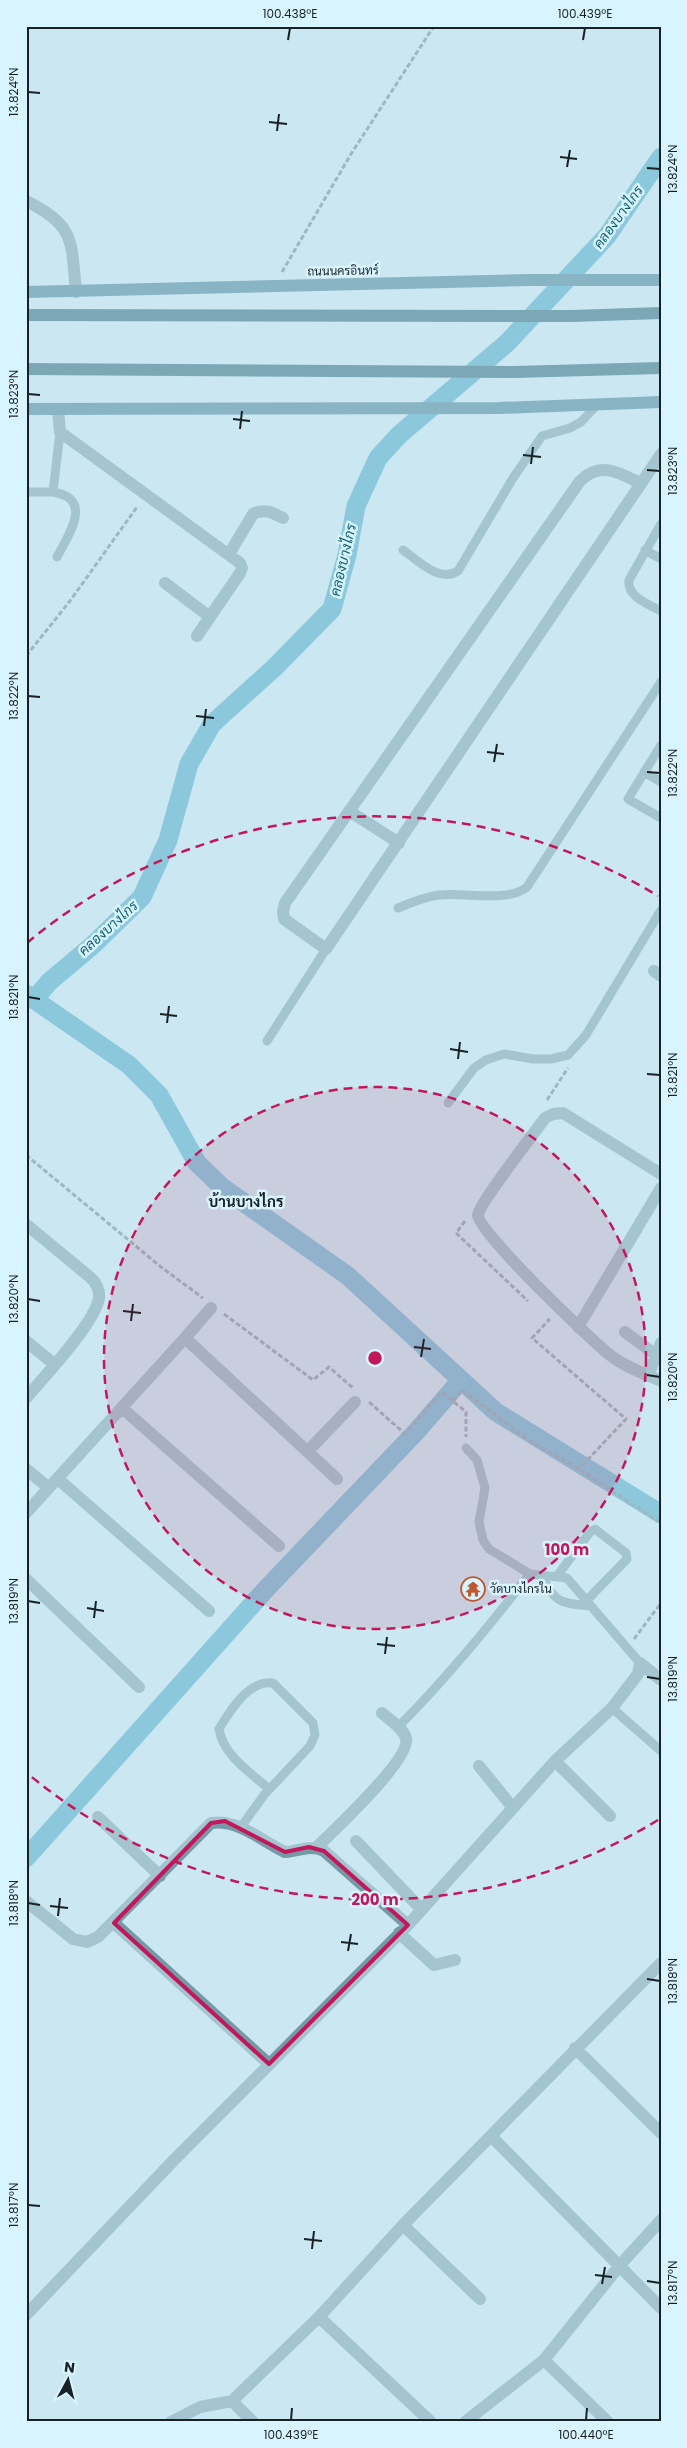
<svg xmlns="http://www.w3.org/2000/svg" width="687" height="2448" font-family="Poppins,Sarabun,sans-serif">
<style>
.lines{fill:none;stroke-linecap:round;stroke-linejoin:round}
.canal{stroke:#3fa2c0;stroke-width:19}
.path{stroke:#697c83;stroke-width:3;stroke-dasharray:5 2.5;stroke-linecap:butt}
.service{stroke:#759aa7;stroke-width:9}
.minor{stroke:#759aa7;stroke-width:12}
.secondary{stroke:#3b7689;stroke-width:12}
.primary{stroke:#1e5b6e;stroke-width:12}
.marked{fill:none;stroke:#c2185b;stroke-width:4;stroke-linejoin:round}
.ticks{fill:none;stroke:#182226;stroke-width:2}
.ring{fill:none;stroke:#c2185b;stroke-width:2.5;stroke-dasharray:9 6}
.labels{text-anchor:middle;stroke-width:5;stroke-linejoin:round;paint-order:stroke}
.street-label{font-size:12px;fill:#182226;stroke:#d8f5ff}
.poi-label{font-size:12px;fill:#182226;stroke:#d8f5ff;text-anchor:start}
.water-label{font-size:14px;font-style:italic;fill:#0f5f74;stroke:#d8f5ff}
.quarter-label{font-size:15px;font-weight:bold;fill:#182226;stroke:#d8f5ff}
.centre{fill:#c2185b;stroke:#d8f5ff;stroke-width:2.5}
.ring-label{font-size:15px;text-anchor:middle;font-weight:bold;fill:#c2185b;stroke:#d8f5ff;stroke-width:5;stroke-linejoin:round;paint-order:stroke}
.neatline{fill:none;stroke:#182226;stroke-width:2}
.ticks-label{font-size:12px;text-anchor:middle;fill:#182226}
</style>
<rect width="100%" height="100%" fill="#cae7f2"/>
<g class="lines">
<path class="canal" d="M26,994l103,71 30,30 38,68 25,24 126,89 148,136 165,102
M34,1000l15,-18 44,-37 49,-48 26,-57 21,-76 23,-40 62,-56 58,-59 15,-54 9,-49 22,-48 21,-23 108,-92 100,-107 54,-79
M26,1858l241,-270 148,-155 46,-53"/>
<path class="path" d="M282,272l69,-118 83,-128
M26,656l44,-55 67,-94
M547,1100l21,-32
M26,1155l135,112 42,31
M465,1221l-9,12 72,68
M224,1314l89,66 16,-13 24,21
M547,1319l2,1 -17,18 94,81 -47,50
M453,1401l9,-11 65,49 52,30 82,54
M369,1402l36,32 37,-42 24,20v25
M634,1639l27,-36"/>
<path class="service" d="M26,492h27l7,-60
M53,492c41,7 16,42 4,65
M661,524l-32,56c-2,17 19,24 32,31
M403,550c16,11 36,33 55,21l55,-93 29,-42 28,-8 11,-6 17,-18
M645,550l16,9
M661,745l-33,54 33,19
M644,772l17,10
M398,908c14,-6 27,-11 41,-13 26,-3 68,8 88,-8l134,-205
M267,1041l59,-92
M448,1103l26,-35 12,-8 18,-6 29,5h18l17,-4 18,-20 75,-125
M466,1448l11,12 8,28 -6,34 4,18 6,9 41,25 37,4 73,85
M542,1575c12,29 20,28 49,31
M557,1576l33,-44 5,-3 31,24 1,6 -40,41
M612,1708l49,43
M398,1727c48,-48 90,-100 132,-153
M241,1827l23,-32 46,-49 5,-11 -2,-12 -40,-40c-25,-3 -43,28 -54,46 4,26 31,43 50,60"/>
<path class="minor" d="M26,201c50,24 45,41 50,91
M58,409l2,23 180,131 2,5 -2,5 -43,63
M640,483c-22,-11 -40,-22 -60,-2l-295,422 -2,9 1,7 42,30 335,-495
M229,554l24,-40c11,-6 20,-1 30,4
M165,583l45,34
M349,811l50,32
M654,971l7,5
M661,1174l-98,-61 -10,1 -8,4c-10,14 -66,86 -67,97 -1,16 113,125 132,140 15,12 33,18 51,26
M578,1327l83,-139
M625,1332l31,23
M185,1338l26,-30
M26,1341l28,23
M648,1376l13,-33
M26,1398c18,-21 69,-75 73,-100 1,-8 -2,-14 -8,-20l-64,-53
M122,1408l157,138
M308,1451l47,-49
M26,1469l23,19
M58,1479l151,132
M26,1513l159,-175 152,141
M26,1579l113,108
M555,1761l55,55
M479,1766l34,42
M98,1817l62,59
M356,1841l66,69
M317,1847c16,-16 95,-89 89,-109 -3,-10 -16,-18 -24,-25
M26,1901l47,38 14,3 11,-5 113,-114c28,-4 49,17 74,29 15,-1 25,-8 39,-1l84,74
M114,1923l155,141
M399,1933l35,32 21,-5
M575,2048l86,85
M491,2136l170,172
M403,2225l77,74
M26,2315l147,-154 235,-236 147,-164 57,-53 26,-34 2,-11 21,17
M319,2317l112,105
M544,2360l64,62
M232,2401l21,21
M171,2422l29,-15 32,-6 87,-84 84,-92 258,-262
M465,2422l79,-62 76,-95 41,-45"/>
<path class="secondary" d="M26,292l504,-12h131
M26,409l473,-1 162,-6"/>
<path class="primary" d="M26,315l546,1 89,-3
M26,369l488,3 147,-4"/>
</g>
<path d="M0 0H687V2448H0ZM225,1821l60,31 24,-5 15,4 84,74 -139,139 -155,-141 97,-100z" fill="#cae7f2" fill-opacity=".55" fill-rule="evenodd"/>
<path class="marked" d="M225,1821l60,31 24,-5 15,4 84,74 -139,139 -155,-141 97,-100z"/>
<path class="ticks" d="M288,40l2,-12M583,40l2,-12M28,92l12,1M269,122l18,2M277,131l2,-17M560,157l17,2M567,167l3,-17M647,168l13,1M28,394l12,1M233,419l17,2M240,429l2,-18M523,455l18,2M531,464l2,-17M647,470l13,1M28,696l12,1M196,716l18,2M204,726l2,-17M487,752l17,2M494,762l3,-18M647,772l13,1M28,997l12,2M160,1014l17,2M167,1023l2,-17M450,1049l18,3M458,1059l2,-17M647,1074l13,1M28,1299l12,2M123,1311l18,2M131,1321l2,-17M414,1347l17,2M421,1357l3,-18M647,1375l13,2M28,1601l12,2M87,1608l17,3M94,1618l2,-17M377,1644l18,2M385,1654l2,-17M647,1677l13,2M28,1903l12,2M50,1906l18,2M58,1916l2,-18M341,1942l17,2M348,1951l3,-17M647,1979l13,2M28,2205l12,1M304,2239l18,2M312,2249l2,-18M595,2275l17,2M647,2281l13,2M602,2284l3,-17M291,2420l1,-12M586,2420l1,-12"/>
<circle cx="375" cy="1358" r="271" fill="#c2185b" fill-opacity=".12"/>
<g class="ring">
<circle cx="375" cy="1358" r="271"/>
<path d="M658 1820A542 542 0 0 1 27 1773M27 943A542 542 0 0 1 658 896"/>
</g>
<defs>
<g id="temple-ring" transform="scale(1.25)"><circle r="9.5" fill="#d8f5ff" stroke="#bf582d" stroke-width="1.5"/><path d="M0-6L5-2H3V0L6.5 2.5H4V6H1.5V3h-3V6H-4V2.5H-6.5L-3 0V-2H-5Z" fill="#bf582d"/></g>
</defs>
<g fill-rule="evenodd">
<use href="#temple-ring" x="473" y="1589"/>
</g>
<g class="labels">
<g class="street-label">
<text transform="translate(343 271) rotate(-1)" y="4">ถนนนครอินทร์</text>
</g>
<g class="poi-label">
<text x="490" y="1593">วัดบางไกรใน</text>
</g>
<g class="water-label">
<text transform="translate(618 217) rotate(-54)" y="5">คลองบางไกร</text>
<text transform="translate(343 560) rotate(-77)" y="5">คลองบางไกร</text>
<text transform="translate(108 928) rotate(-42)" y="5">คลองบางไกร</text>
</g>
<g class="quarter-label">
<text x="246" y="1207">บ้านบางไกร</text>
</g>
</g>
<circle cx="375" cy="1358" r="8" class="centre"/>
<g class="ring-label">
<text x="567" y="1555">100 m</text>
<text x="375" y="1905">200 m</text>
</g>
<rect width="687" height="2448" fill="none" stroke="#d8f5ff" stroke-width="55"/>
<g transform="translate(68 2380) rotate(7)" stroke="#d8f5ff" stroke-width="4" paint-order="stroke">
<path d="M0-4L9 19L0 12L-9 19Z" fill="#182226"/>
<text y="-8" font-size="14" font-weight="bold" text-anchor="middle" fill="#182226">N</text>
</g>
<rect x="28" y="28" width="632" height="2392" class="neatline"/>
<g class="ticks-label">
<text x="290" y="18">100.438°E</text>
<text x="585" y="18">100.439°E</text>
<text transform="translate(14 92) rotate(-90)" y="4">13.824°N</text>
<text transform="translate(673 169) rotate(-90)" y="4">13.824°N</text>
<text transform="translate(14 394) rotate(-90)" y="4">13.823°N</text>
<text transform="translate(673 471) rotate(-90)" y="4">13.823°N</text>
<text transform="translate(14 696) rotate(-90)" y="4">13.822°N</text>
<text transform="translate(673 773) rotate(-90)" y="4">13.822°N</text>
<text transform="translate(14 997) rotate(-90)" y="4">13.821°N</text>
<text transform="translate(673 1075) rotate(-90)" y="4">13.821°N</text>
<text transform="translate(14 1299) rotate(-90)" y="4">13.820°N</text>
<text transform="translate(673 1377) rotate(-90)" y="4">13.820°N</text>
<text transform="translate(14 1601) rotate(-90)" y="4">13.819°N</text>
<text transform="translate(673 1679) rotate(-90)" y="4">13.819°N</text>
<text transform="translate(14 1903) rotate(-90)" y="4">13.818°N</text>
<text transform="translate(673 1981) rotate(-90)" y="4">13.818°N</text>
<text transform="translate(14 2205) rotate(-90)" y="4">13.817°N</text>
<text transform="translate(673 2283) rotate(-90)" y="4">13.817°N</text>
<text x="291" y="2439">100.439°E</text>
<text x="586" y="2439">100.440°E</text>
</g>
</svg>
